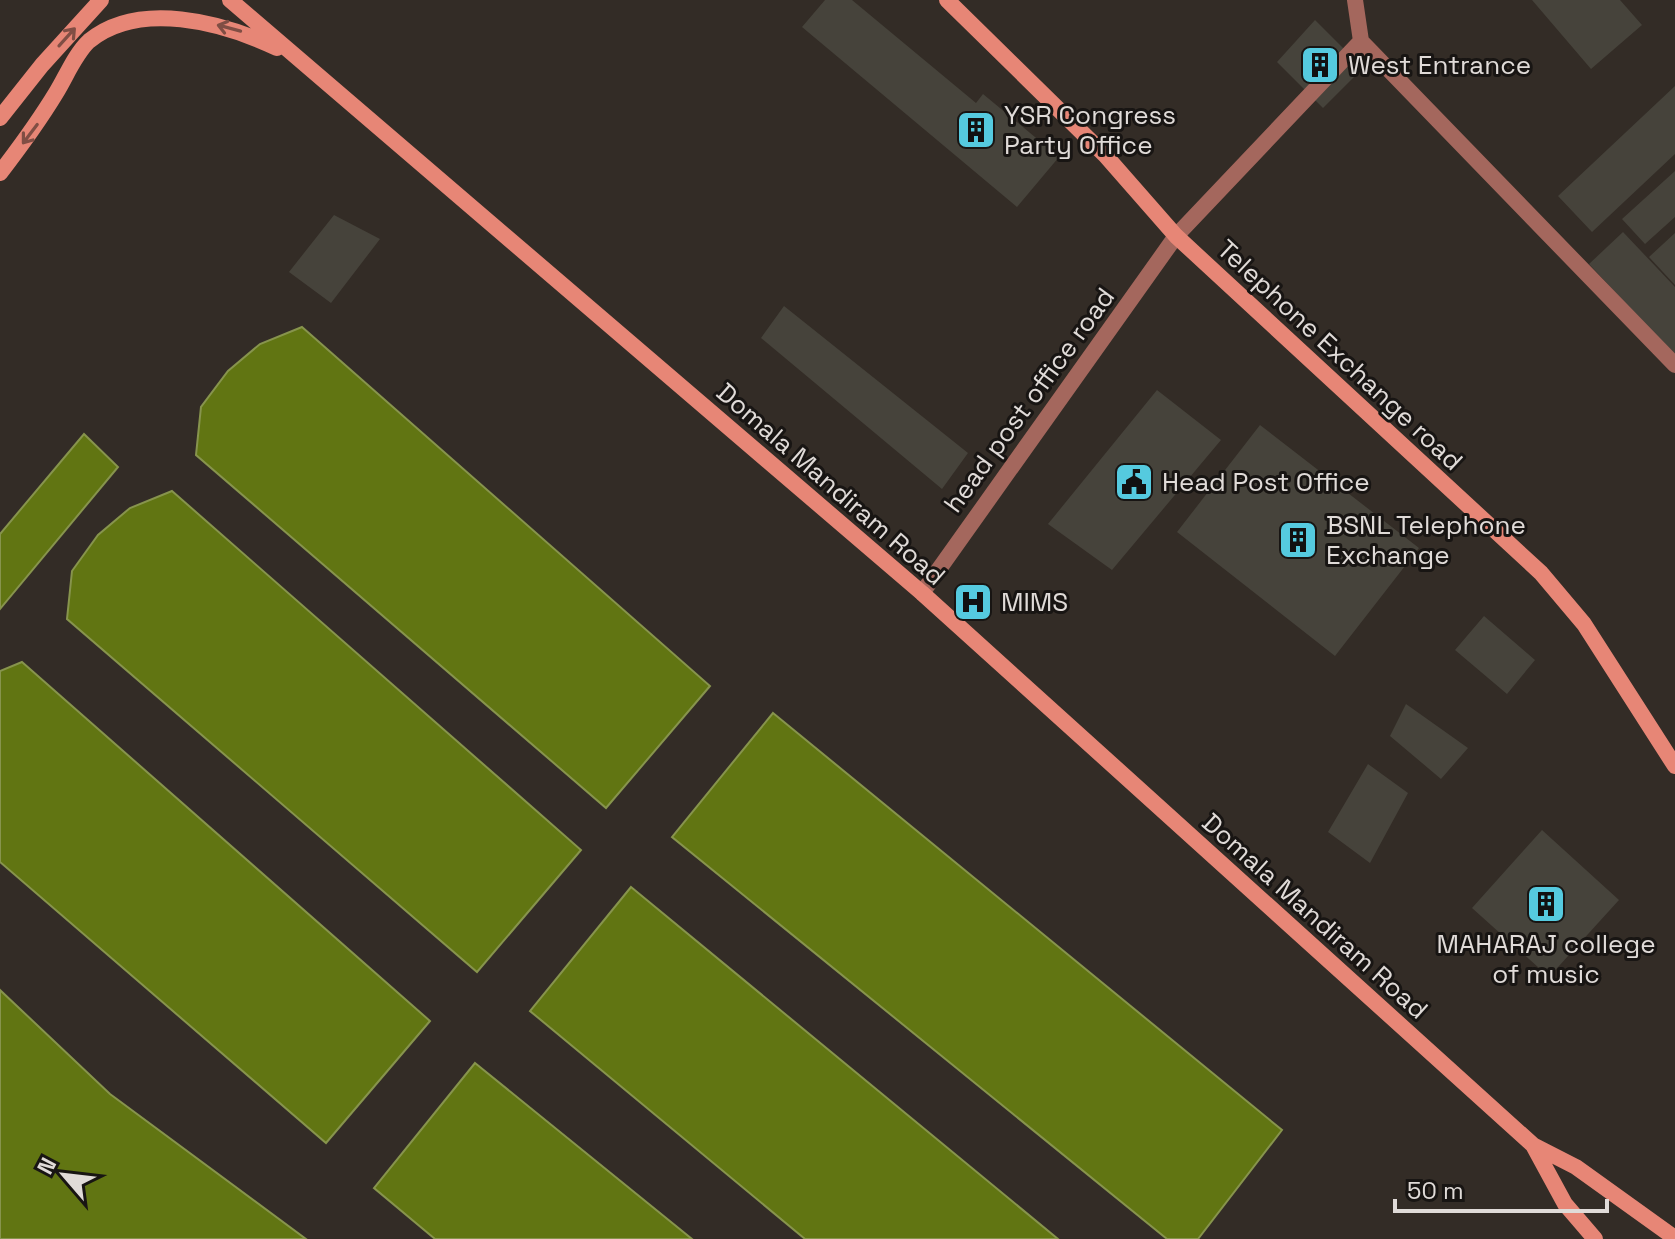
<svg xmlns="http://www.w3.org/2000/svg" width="1675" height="1239" font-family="'Space Grotesk',sans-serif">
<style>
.water{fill:#617512;stroke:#87944d;stroke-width:2}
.building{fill:#46433b}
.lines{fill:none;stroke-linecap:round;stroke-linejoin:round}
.lane{stroke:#a4675d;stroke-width:16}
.secondary{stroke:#e78676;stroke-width:16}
.oneway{stroke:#804e44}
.labels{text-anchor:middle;stroke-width:6;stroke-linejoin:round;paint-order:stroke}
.poi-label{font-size:26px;fill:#e0dbd8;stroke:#181513;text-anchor:start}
.street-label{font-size:26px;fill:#e0dbd8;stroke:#181513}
</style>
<rect width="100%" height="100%" fill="#332c26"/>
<path class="water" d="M302,327l408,359 -104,122 -410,-353 5,-48 27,-36 32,-27z
M84,434l34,33 -118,142v-75z
M172,491l409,359 -104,122 -410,-353 5,-48 26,-36 32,-27z
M22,662l408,359 -104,122 -326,-281v-191z
M773,713l509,417 -84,109h-31l-495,-402z
M631,887l427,352h-253l-275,-228z
M0,990l110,104 196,145h-306z
M475,1063l217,176h-257l-61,-51z"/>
<path class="building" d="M825,0h27l124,103 7,-9 76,63 -42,50 -215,-180z
M1532,0h88l22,25 -51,44z
M1315,20l48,48 -40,40 -46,-46z
M1675,86v68l-83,78 -34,-36z
M1675,171v46l-30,27 -23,-25z
M334,215l46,24 -49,64 -42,-31z
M1623,232l52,55v69l-86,-92z
M1675,233v52l-26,-28z
M784,306l184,147 -26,36 -181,-151z
M1157,390l64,50 -109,130 -64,-46z
M1260,425l159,123 -84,108 -158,-124z
M1484,616l51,44 -28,34 -52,-44z
M1406,704l62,44 -27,31 -51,-43z
M1368,764l40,29 -38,70 -42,-31z
M1542,830l77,70 -70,77 -77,-69z"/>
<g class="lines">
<path class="lane" d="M1355,0l6,41 314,324
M922,593l254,-357 185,-195"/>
<path class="secondary" d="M230,0l692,593 611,552 43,22 99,71
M947,0l158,155 71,81 365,337 43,51 91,142
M0,118l42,-53 59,-65
M0,173c20,-26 39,-52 56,-80 10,-16 19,-39 33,-52 50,-41 133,-19 188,7
M1534,1147l31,57 30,35"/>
</g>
<defs><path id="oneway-shaft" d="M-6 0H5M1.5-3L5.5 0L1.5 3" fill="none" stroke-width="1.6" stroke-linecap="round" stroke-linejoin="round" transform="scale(2)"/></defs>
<g class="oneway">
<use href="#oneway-shaft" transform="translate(229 28) rotate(-165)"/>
<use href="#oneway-shaft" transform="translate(67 37) rotate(-48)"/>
<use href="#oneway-shaft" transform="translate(30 134) rotate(127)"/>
</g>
<defs>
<g id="building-square" transform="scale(2)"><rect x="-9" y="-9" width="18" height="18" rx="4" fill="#55cadf" stroke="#181513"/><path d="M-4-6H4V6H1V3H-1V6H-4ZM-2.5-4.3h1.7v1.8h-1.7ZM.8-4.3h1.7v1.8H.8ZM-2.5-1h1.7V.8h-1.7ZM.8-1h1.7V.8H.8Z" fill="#111"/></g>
<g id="civic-square" transform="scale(2)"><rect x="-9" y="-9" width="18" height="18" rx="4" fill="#55cadf" stroke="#181513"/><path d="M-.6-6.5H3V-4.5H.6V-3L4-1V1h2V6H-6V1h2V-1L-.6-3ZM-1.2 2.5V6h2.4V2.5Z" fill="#111"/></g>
<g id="hospital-square" transform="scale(2)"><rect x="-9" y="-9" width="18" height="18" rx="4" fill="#55cadf" stroke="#181513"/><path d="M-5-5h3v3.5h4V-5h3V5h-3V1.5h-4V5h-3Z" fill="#111"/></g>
</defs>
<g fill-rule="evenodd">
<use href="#building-square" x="1320" y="65"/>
<use href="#building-square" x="976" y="130"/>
<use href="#civic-square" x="1134" y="482"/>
<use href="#building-square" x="1298" y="540"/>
<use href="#hospital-square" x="973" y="602"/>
<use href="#building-square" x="1546" y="904"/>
</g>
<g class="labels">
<g class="poi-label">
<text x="1348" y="74">West Entrance</text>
<text x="1004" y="124">YSR Congress<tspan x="1004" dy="30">Party Office</tspan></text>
<text x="1162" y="491">Head Post Office</text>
<text x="1326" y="534">BSNL Telephone<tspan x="1326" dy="30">Exchange</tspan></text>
<text x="1001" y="611">MIMS</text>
<text x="1546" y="953" text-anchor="middle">MAHARAJ college<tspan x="1546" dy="30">of music</tspan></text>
</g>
<g class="street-label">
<text transform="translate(1340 355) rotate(43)" y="9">Telephone Exchange road</text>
<text transform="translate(1029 400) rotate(-54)" y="9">head post office road</text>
<text transform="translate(831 484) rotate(41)" y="9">Domala Mandiram Road</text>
<text transform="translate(1315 916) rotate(42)" y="9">Domala Mandiram Road</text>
</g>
</g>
<g transform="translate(64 1175) rotate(298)" stroke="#181513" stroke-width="6" paint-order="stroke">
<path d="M0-6L14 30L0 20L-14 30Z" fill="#e0dbd8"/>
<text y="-12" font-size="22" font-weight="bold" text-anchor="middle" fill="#e0dbd8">N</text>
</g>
<path d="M1395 1199v12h212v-12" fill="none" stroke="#e0dbd8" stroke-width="4"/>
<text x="1407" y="1199" font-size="24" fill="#e0dbd8" stroke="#181513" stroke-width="6" paint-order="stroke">50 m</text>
</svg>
